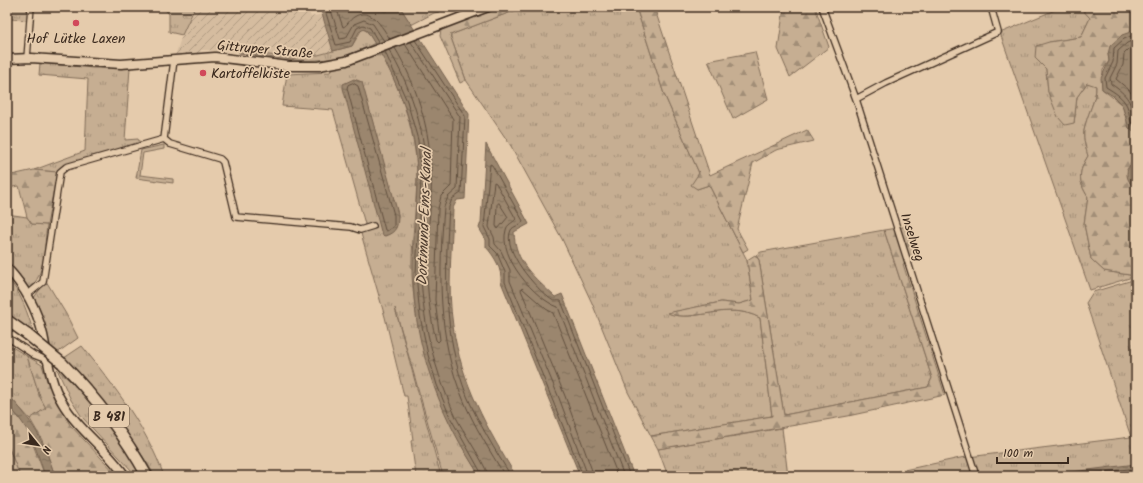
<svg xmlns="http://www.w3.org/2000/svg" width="1143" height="483" font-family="Kalam,sans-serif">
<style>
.industrial{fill:url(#industrial-furrows)}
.grass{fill:url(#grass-tufts);stroke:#806c58}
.forest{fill:url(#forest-firs);stroke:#806c58}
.water{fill:url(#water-ripples);stroke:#75614e}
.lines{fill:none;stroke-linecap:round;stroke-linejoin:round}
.shore{stroke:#614f3e;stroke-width:1}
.street-casing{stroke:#3b2a1e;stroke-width:8}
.secondary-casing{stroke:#3b2a1e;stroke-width:11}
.highway-casing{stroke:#3b2a1e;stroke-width:13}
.street{stroke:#e5cbac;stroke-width:5.5}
.secondary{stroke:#e5cbac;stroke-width:8}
.highway{stroke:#e5cbac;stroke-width:10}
.highway-bridge-casing{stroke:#3b2a1e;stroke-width:13;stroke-linecap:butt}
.highway-bridge{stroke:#e5cbac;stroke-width:10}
.poi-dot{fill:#d1495b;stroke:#e5cbac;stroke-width:1.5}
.labels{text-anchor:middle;stroke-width:3.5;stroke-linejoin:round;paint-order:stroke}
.shield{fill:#e5cbac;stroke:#6e5a49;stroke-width:1}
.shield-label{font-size:13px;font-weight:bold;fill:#3b2a1e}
.poi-label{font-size:14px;fill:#3b2a1e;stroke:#e5cbac}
.street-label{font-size:14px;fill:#3b2a1e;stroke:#e5cbac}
.water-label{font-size:15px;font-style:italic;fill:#4e3c2e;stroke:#e5cbac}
</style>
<defs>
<pattern id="industrial-furrows" width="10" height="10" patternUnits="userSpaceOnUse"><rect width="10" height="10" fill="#d5bc9f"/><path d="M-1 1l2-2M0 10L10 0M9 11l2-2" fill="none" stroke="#ae9981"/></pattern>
<pattern id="grass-tufts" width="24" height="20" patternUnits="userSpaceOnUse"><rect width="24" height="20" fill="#c6ae92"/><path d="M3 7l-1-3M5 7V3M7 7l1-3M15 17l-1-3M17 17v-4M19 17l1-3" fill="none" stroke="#a28e77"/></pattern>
<pattern id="forest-firs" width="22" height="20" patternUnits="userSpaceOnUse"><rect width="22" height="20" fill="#c6ae92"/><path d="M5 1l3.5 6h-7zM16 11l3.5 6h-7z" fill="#a28e77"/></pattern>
<pattern id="water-ripples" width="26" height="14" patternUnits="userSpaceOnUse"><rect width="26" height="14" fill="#9b866e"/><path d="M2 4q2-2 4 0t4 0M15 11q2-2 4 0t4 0" fill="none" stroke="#806e5a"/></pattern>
</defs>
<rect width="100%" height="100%" fill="#e5cbac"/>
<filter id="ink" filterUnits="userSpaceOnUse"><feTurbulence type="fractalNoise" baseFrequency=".025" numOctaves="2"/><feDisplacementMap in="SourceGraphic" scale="8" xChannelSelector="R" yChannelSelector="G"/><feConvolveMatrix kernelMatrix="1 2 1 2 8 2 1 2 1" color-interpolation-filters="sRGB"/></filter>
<g filter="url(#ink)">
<path class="industrial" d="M195,7h112l4,10 11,-3 11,37 -15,4 -29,2 -58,-6 -30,-1 -2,5 -24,1 7,-21z"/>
<path class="grass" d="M11,7h18l-2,13 -17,-1z
M163,7h32l-13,28 -13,-3v-18z
M400,7h35l4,5 -5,1 -23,12z
M524,7h112l28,87 35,79 -2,16 12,-4 38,75 6,40 -14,4 -18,-2 -53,11c27,11 58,-13 92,5l12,98 -121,20 -23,-44 -36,-89 -30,-64 -51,-93 -45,-66 -16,-45z
M1062,7h18l10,11 -9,19 -32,5 -3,27 2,23 26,31 3,-26 10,-14 9,2c1,14 -10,31 -12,46 -1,8 2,18 4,25 -10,16 -10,25 0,41l-4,27 7,35 13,12 32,5 -46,14 -90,-257z
M362,29l5,2 8,12c-47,26 -86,17 -136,10v-1l50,5 15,-1 14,-1 34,-9z
M375,53l1,2h6c20,38 35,80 35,124 -1,32 -6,64 -5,96 4,73 28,140 68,201h-37l-48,-168 46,168h-25l-5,-35 2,-1 -6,-44h-3l-19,-79 -25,-87 5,-6 -32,-114 -51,-4 5,-32 43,-2 4,-5 28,-7z
M40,63l53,5h37l-5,72 13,-1 2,4 -73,21 -10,8 -23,-2 51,-19 3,-72 -49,-4z
M164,145v4l-21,4 -3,22 33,4v4l-37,-5 5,-28z
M7,214l20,3 5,7 15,1c-3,21 -1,50 -18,64l-22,-25z
M884,230l48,148 -4,9 -144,28 -25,-155 -3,-5 5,-3z
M7,278c15,15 20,35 27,55l-27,-18z
M1136,279v191l-48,6h-212l84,-18 171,-21 -45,-134 7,-11z
M46,281l20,33 12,24 -21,15 -10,-9 -14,-45z
M7,344l20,12 13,41 6,11 -16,11 -23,-25z
M82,346c32,40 65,82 82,130h-9c-27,-45 -55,-80 -91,-118z
M57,369l31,28 55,79h-9l-2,-5 -50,-54 -11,-17z
M782,428l6,48h-120l-10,-27z
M7,443l13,33 -13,-1z"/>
<path class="forest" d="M497,7h27l-74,28 16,45 -6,3 -20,-47 1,-6z
M636,7h18l56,168 97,-45 7,11 -38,9 -23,13 -16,66 11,20 -5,3 -34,-67 -12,4 -6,-4 8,-12 -35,-79z
M784,7h31l14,40 -39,30 -12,-28z
M1080,7h56v23l-28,24 1,7 -6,9 -1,19 20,16 7,23 6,5 1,24 -9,12 3,14 6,7v86l-32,-5 -13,-12 -7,-35 4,-27c-10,-16 -10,-25 0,-41 -2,-7 -5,-17 -4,-25 2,-15 13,-32 12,-45l-9,-3 -10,14 -3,26 -9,2 -7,-8 -10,-25 -2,-23 -11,-11 1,-12 13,-4 32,-5 9,-19z
M755,52l13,47 -35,20 -25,-58z
M34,170l23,2 -10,53 -15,-1 -5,-7 -8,-31 -12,2v-12z
M909,226l9,32 -15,6 42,131 -97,21 -190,33 -7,-13 121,-20 -12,-98c-34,-18 -65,6 -93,-5l54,-11 18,2 14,-4 -6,-40 8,-5 4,5 25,155 144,-28 4,-9 -48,-148z
M27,356l15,9 5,16 23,44 48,51h-63l-13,-36 -12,-21 16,-11 -6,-11z
M7,404l19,22 19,50h-25l-13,-33z"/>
<path class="water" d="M320,7h80l69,107 -4,85 -8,1 -4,8c-1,39 -6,79 0,118 8,56 34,103 63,150h-36c-36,-54 -61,-115 -66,-180 -4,-43 4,-85 3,-127 -2,-51 -24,-97 -50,-138l-3,-2 -5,3 -7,14 -19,5z
M1136,30v107l-1,-4 -6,-5 -7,-23 -9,-9 -11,-7 -1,-11 8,-17 -1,-7 2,-8 12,-11z
M354,79l8,3 36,132c0,12 -1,18 -13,22l-3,-1 -39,-147v-4z
M486,144l43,80 -15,8c1,31 20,45 41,65l7,-3 72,182h-54l-79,-194c1,-13 -6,-25 -15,-35v-7l-7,-12 2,-6z
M1136,157v33c-13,-14 -11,-19 0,-33z
M7,394c26,26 37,48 48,82h-10c-10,-31 -15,-48 -38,-72z
M1136,464v12h-96z"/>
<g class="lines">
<path class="shore" d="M324,7l12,38 14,-3 7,-14 6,-3 7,3 9,15
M330,7l10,32 6,-1 8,-14 10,-4 9,4 11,17
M336,7l7,20c4,-1 6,-7 11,-10 17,-11 28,10 36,22
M1136,34l-12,5 -10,9 -1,14 -8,16 1,9c8,5 17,10 21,19 3,8 2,17 9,23
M1136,39l-9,4 -9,8 -1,13 -7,14 1,6c18,12 19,17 25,37
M415,40l50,76 -4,77 -9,6 -3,8c-4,64 -6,129 18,189 12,28 28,54 44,80
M411,42l49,75 -3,72 -9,8 -4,10c-5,64 -7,131 19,192 11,27 27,52 42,77
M1136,46l-6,2 -6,6 -1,11 -7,14 13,11 7,10
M395,48c21,35 34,78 36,119 2,28 -3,57 -4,85 -1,30 2,60 9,88l2,2 2,-2 -5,-40 3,-91 3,-13 10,-10 2,-67 -48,-75
M389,50c21,35 35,77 37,118 1,28 -4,56 -5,85 -1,27 2,55 7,81 6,28 15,55 27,81 5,12 33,53 33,61
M385,52l22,49 11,39 3,39 -5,95 4,42 8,39 9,30 13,32 33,59
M353,83l5,3 36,129v11l-7,5 -2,-1 -38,-142 1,-3z
M499,203l9,14 -10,12 -2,-3 1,-21z
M583,476l-78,-194v-10l-8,-19 -7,-7v-7l-6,-12 6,-63 2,1 31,56c-3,5 -10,5 -12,9 -10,20 26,60 41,70 3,2 6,0 9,1l69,175
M588,476l-29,-78 -49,-117v-11l-9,-19 -6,-7 -1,-7 -5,-10 5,-45 2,1 20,36c-3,4 -9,5 -10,11 -8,27 29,69 52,77l66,169
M594,476l-29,-80 -44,-106 1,-2 24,21 7,4 65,163
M1074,476l62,-8"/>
<g class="street-casing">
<path id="street" d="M822,7l34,92 120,377
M27,58l4,-51
M856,99l30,-16 112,-51 -7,-25
M164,139l6,5 50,15 3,3 13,55 115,10 9,3 13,-4
M27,295l16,-13 17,-110 6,-5 98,-28 10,-79
M7,337l27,18 13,5"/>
</g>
<g class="secondary-casing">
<path id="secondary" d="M7,59l24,-1 90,6 94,-7 74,9h30l27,-5 142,-54
M7,268c18,19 30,42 36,67 5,23 6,46 19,67 16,28 45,47 63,74"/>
</g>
<g class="highway-casing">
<path id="highway" d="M7,320l21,15
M62,363c34,35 62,71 85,113"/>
</g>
<use href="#street" class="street"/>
<use href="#secondary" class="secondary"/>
<use href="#highway" class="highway"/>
<g class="highway-bridge-casing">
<path id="highway-bridge" d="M28,335l34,28"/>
</g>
<use href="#highway-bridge" class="highway-bridge"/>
</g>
</g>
<g class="poi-dot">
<circle cx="76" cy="23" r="4"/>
<circle cx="203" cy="73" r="4"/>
</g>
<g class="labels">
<rect class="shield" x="89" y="405" width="40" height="22" rx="3"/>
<g class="shield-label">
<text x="109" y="421">B 481</text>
</g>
<g class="poi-label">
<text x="76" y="43">Hof Lütke Laxen</text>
<text x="211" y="78" text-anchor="start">Kartoffelkiste</text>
</g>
<g class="street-label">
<text transform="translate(265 49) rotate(5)" y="5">Gittruper Straße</text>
<text transform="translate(913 237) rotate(72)" y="5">Inselweg</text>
</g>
<g class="water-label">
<text transform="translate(424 217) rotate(-88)" y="5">Dortmund-Ems-Kanal</text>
</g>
</g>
<rect width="1143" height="483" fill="none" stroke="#e5cbac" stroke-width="24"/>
<rect x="12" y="12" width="1119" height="459" fill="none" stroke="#3b2a1e" stroke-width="1.5" filter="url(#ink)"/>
<g transform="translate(38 445) rotate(120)" stroke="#e5cbac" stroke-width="3" paint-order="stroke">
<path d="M0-3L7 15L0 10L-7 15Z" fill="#3b2a1e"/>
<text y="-6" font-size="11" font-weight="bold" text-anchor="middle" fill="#3b2a1e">N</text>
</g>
<path d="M997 457v6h71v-6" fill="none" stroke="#3b2a1e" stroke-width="2"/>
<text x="1003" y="457" font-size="12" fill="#3b2a1e" stroke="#e5cbac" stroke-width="3" paint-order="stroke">100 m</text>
</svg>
